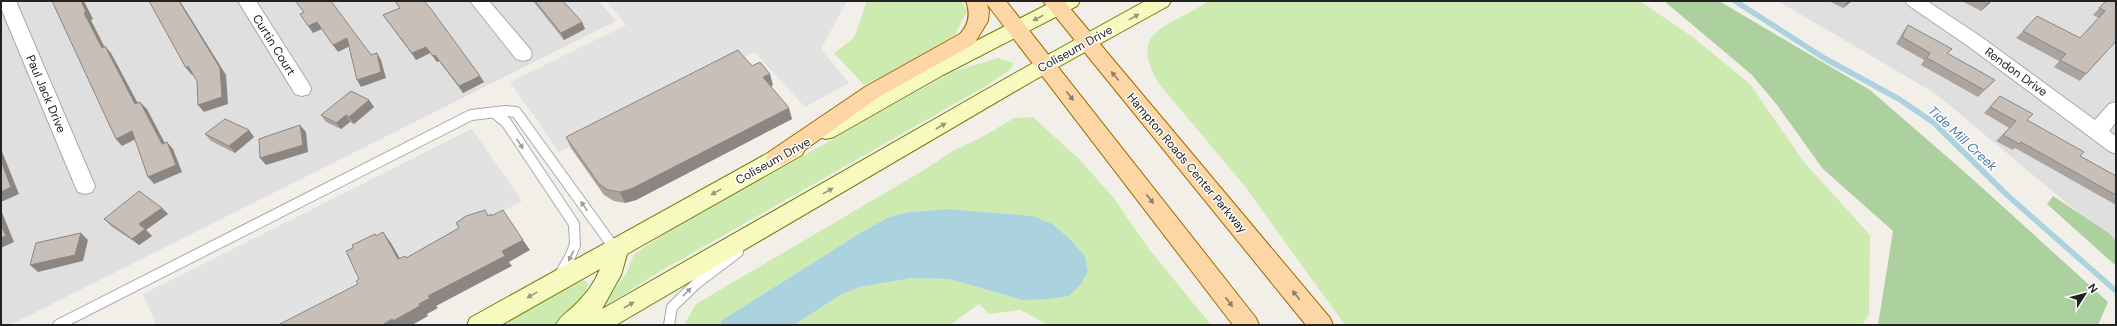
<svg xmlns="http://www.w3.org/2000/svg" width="2117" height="326" font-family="'DM Sans',sans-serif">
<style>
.residential{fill:#e0dfdf}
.grass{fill:#cdebb0}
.forest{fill:#add19e}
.parking{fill:#e2e2e2}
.water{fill:#aad3df}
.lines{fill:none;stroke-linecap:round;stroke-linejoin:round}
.stream{stroke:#aad3df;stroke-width:5.5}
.lane-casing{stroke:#a9a9a9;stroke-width:12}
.street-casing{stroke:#a9a9a9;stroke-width:2}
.secondary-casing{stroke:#707d05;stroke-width:2}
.primary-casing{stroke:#a06b00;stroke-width:2}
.lane{stroke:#fff;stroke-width:10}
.street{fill:#fff;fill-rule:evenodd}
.secondary{fill:#f7fabf;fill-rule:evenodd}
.primary{fill:#fcd6a4;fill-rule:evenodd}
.wall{fill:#aba49e}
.shaded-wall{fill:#8b8681}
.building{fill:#c7bfb8;stroke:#8b8681}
.oneway{fill:#979978}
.oneway2{fill:#8f7c63}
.oneway3{fill:#9c9c9c}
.labels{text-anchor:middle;stroke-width:3;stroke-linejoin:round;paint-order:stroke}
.street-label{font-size:12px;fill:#222;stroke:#fff}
.water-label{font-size:13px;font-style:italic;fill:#4a7aab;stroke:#fff}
</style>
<rect width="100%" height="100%" fill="#f2efe9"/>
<path class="residential" d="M1,1h597l18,20 -606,304h-9z
M1778,1h338v243l-180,-150z"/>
<path class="grass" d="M867,1h95l5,10 -12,24 -43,28 -48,22 -30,-32 20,-15z
M1208,1h432l54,37 56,46 54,78 66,73 -1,80 -7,10h-517l-102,-141 -83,-99c-35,-56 10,-57 48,-84z
M998,58l16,5 -4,7 -24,16 -327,186 -57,36 25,-36 7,-18 34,-22 284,-160z
M1033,117l46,42 34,38 36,52 62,76h-162l-29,-15 -31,4 -10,-10 -29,21h-156l45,-29 20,-9 23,-6 29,-3 38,1 73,21 66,-29 -3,-15 -15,-17 -37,-23 -85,-7 -39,3 -20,5 -24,13 -143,90 -2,5h-36l12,-21 228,-134 27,-18 33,-16 30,-18z
M584,280l5,4c-8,14 -19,37 -36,41 -13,1 -39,0 -53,0l74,-42z"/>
<path class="forest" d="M1664,1h55l151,89 98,85 140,127 -10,23h-220l15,-94 -70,-62 -46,-64 -26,-31z
M2053,196l57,38 6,7v25l-69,-62z"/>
<path class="parking" d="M606,1h241l-26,48 28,34 -44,24 -51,-55 -195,100 -49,-70 116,-57z
M472,129l50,72 -123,66 -37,14 -82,44h-124l-13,-31z"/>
<path class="water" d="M948,209l85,7 19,8 18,15 15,17 3,15 -8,14 -11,11 -21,3 -26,1 -73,-21 -38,-1 -52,9 -20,9 -45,29h-74l2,-5 143,-90 24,-13 20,-5z"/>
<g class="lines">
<path class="stream" d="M1735,1l89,57 75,41 35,24 73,72 109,96"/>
<g class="lane-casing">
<path id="lane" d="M496,114l10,8 68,102 1,21 -5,12 -11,19
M58,325l413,-210 35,-4 10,1 99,137
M669,325l3,-18 25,-24 41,-31"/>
</g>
<g class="street-casing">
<path id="street" d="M1,1h15l79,185 -3,6 -7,2 -7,-2 -3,-6 -74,-178z
M238,1h18l53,83 2,5 -2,5 -7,2 -7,-2z
M470,1h19l41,48 2,5 -2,5 -7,2 -7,-2z
M1905,1h22l53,35 115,84 14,-16 7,-2v20l-7,9 7,5v18l-7,-3 -141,-105 -60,-41z"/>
</g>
<g class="secondary-casing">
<path id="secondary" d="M1054,1h26l-3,5 -134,69 -109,62 -8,2 -8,-2 -3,-6 3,-6 111,-60z
M1145,1h26l-3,5 -137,76 -415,243h-60c4,-9 12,-13 19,-20 11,-11 20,-23 25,-36l-99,56h-34l3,-7 316,-175 8,-2 8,2 3,6 -3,6 -175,99 -6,21 -19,34 415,-237z"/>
</g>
<g class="primary-casing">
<path id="primary" d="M966,1h40l250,317 3,7h-26l-246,-321 2,7 -1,10 -14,23 -95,53 -94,67 -8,2 -8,-2 -3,-6 3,-6 96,-65 95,-53c9,-10 11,-20 6,-33z
M1043,1h21l266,317 3,7h-27z"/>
</g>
<use href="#lane" class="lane"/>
<use href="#street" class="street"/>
<use href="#secondary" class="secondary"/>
<use href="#primary" class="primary"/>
</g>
<path class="wall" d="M394,1h30l60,81 -21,11 -24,-32 -2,1 -7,-9 -14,7 -28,-38 -5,-7 17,-7z
M533,1h30l19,21 3,7 -21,11z
M1829,1h23l-9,7z
M1962,1h30l-11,10z
M2106,1h10l-30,73 -6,7 -26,-14 5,-6 -43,-23 7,-7 57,7 19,-20 -6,-3z
M1908,25l39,29 48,26 -17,17 -57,-32 3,-5 -28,-16 7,-12z
M752,66l21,19 -2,1 21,33 -156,81 -11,3 -11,-2 -10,-6 -33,-47 -5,-11z
M2000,96l27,24 53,36 36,20v29l-101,-57 -2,2 -17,-9 13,-13 -25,-15z
M369,100l5,7 -20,17 -4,-2 -9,7 -15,-7 -5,-7z
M205,134l49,3 -19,16 -24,-12z
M162,208l6,6 -22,16 6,6 -13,9 -28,-19 -7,-7z"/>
<path class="shaded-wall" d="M81,1h3l9,18 -2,1 17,34 -6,-6 -18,-35z
M179,1h1l46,74 2,29 -24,8 -6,-7 24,-8z
M1848,1h4l-9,7z
M1990,1h2l-11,10 6,-7z
M317,22l5,7 -9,4 -5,-7z
M582,22l3,7 -21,11 -3,-7z
M347,38l5,7 -14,7 -5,-7z
M105,46l6,7 31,58 -7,-7z
M426,47l4,6 -14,7 -4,-7z
M377,53l4,7 5,18 -25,9 -4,-7z
M435,55l4,6 -2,1 -4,-6z
M188,66l6,7 -2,2 -6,-7z
M770,74l3,11 -6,3 -4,-11z
M480,76l4,6 -21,11 -4,-7z
M369,100l5,7 -20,17 -5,-7z
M140,102l7,7 22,42 -7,-7z
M789,108l3,11 -156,81 -11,3 -5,-11z
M346,115l4,7 -9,7 -5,-6z
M300,125l6,7 2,20 -42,13 -6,-7z
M249,130l5,7 -19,16 -6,-7z
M132,131l6,7 -16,8 -6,-7z
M167,142l6,7 9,23 -28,12 -6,-7z
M1,149l18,45 -18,8z
M162,208l6,6 -22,16 6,6 -13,9 -7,-6 7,-15z
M1,210l13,32 -13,6z
M383,232l8,11 15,26 -8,-10z
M81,233l7,7 -5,21 -45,11 -8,-7z
M523,240l7,10 -21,12 3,4 -76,40 2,2 -11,6 1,2 -16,9h-30l37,-21 9,-8 74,-45z"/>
<path class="building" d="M52,1h29l5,11 -2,1 18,35 3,-2 30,58 5,-2 22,42 5,-2 9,23 -28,12 -16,-46 -16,8z
M149,1h30l41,67 2,29 -24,8 -1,-24 -9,-15 -2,2z
M295,1h36l40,54 6,-2 4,19 -24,8 -10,-42 -14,7 -16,-23 -9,4 -8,-12 4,-2z
M395,1h29l7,8 49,67 -21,10 -24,-31 -2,1 -7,-9 -14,6 -29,-38 17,-7z
M535,1h28l19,21 -21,11z
M1981,1h9l-3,3z
M2106,1h10v40l-30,33 -26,-14 6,-6 -43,-23 14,-15 43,22 25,-27 -6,-3z
M1908,25l44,24 -5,4 48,27 -11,10 -57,-32 3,-5 -28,-16z
M738,50l14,16 8,-4 10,12 -7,3 26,31 -158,81 -11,3 -12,-2 -9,-6 -33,-47z
M351,91l18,9 -20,17 -3,-2 -10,8 -15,-8z
M2000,96l33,18 -6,6 57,32 -4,4 36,20v19l-95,-53 -2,2 -16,-9 13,-14 -26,-14z
M225,119l24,11 -20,16 -24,-12z
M300,125l3,20 -43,13 -1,-19z
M1,161l10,26 -10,5z
M139,191l23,17 -23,16 6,5 -13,10 -28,-20z
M485,210l3,6 3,-2v2l12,-6 20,30 -21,11 3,5 -77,40 2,2 -11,6 1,2 -27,15 -1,-2 -10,6h-104l80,-41 -2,-3 3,-2 -13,-28 7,-3 -1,-3 23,-11 1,2 7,-4 15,27 7,-3 1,2 53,-30 -3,-5 10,-7z
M1,224l5,12 -5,2z
M81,233l-6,22 -45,10 6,-22z"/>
<defs><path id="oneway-solid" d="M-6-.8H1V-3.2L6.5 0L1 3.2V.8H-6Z"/></defs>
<g class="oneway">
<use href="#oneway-solid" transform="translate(1134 17) rotate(-29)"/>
<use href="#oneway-solid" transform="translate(1038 18) rotate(152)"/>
<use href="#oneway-solid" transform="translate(941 126) rotate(-30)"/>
<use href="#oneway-solid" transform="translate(828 191) rotate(-29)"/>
<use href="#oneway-solid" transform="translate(716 192) rotate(151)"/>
<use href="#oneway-solid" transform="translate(532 295) rotate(151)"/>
<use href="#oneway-solid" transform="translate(629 305) rotate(-30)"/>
</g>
<g class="oneway2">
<use href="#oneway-solid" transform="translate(1115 76) rotate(-130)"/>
<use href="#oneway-solid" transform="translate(1070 96) rotate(52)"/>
<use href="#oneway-solid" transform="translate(1150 199) rotate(52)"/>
<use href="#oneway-solid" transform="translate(1296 295) rotate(-129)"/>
<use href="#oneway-solid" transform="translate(1229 302) rotate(53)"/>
</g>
<g class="oneway3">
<use href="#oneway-solid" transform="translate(520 144) rotate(56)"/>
<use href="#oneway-solid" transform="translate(584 206) rotate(-125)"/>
<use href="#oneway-solid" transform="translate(571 256) rotate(117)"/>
<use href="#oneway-solid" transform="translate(687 292) rotate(-45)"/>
</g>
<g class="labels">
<g class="street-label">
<text transform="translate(274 45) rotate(58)" y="4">Curtin Court</text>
<text transform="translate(1075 49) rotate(-29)" y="4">Coliseum Drive</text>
<text transform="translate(2016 72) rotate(36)" y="4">Rendon Drive</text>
<text transform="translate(46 94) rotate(67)" y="4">Paul Jack Drive</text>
<text transform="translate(773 161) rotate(-29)" y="4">Coliseum Drive</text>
<text transform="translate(1187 163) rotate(50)" y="4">Hampton Roads Center Parkway</text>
</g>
<g class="water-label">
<text transform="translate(1963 138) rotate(43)" y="5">Tide Mill Creek</text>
</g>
</g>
<rect width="2117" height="326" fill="none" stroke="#222222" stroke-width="4"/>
<g transform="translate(2085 294) rotate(54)" stroke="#ffffff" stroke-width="3" paint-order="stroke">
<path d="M0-3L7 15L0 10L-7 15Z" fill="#222222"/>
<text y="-6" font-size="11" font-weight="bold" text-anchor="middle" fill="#222222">N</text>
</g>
</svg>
